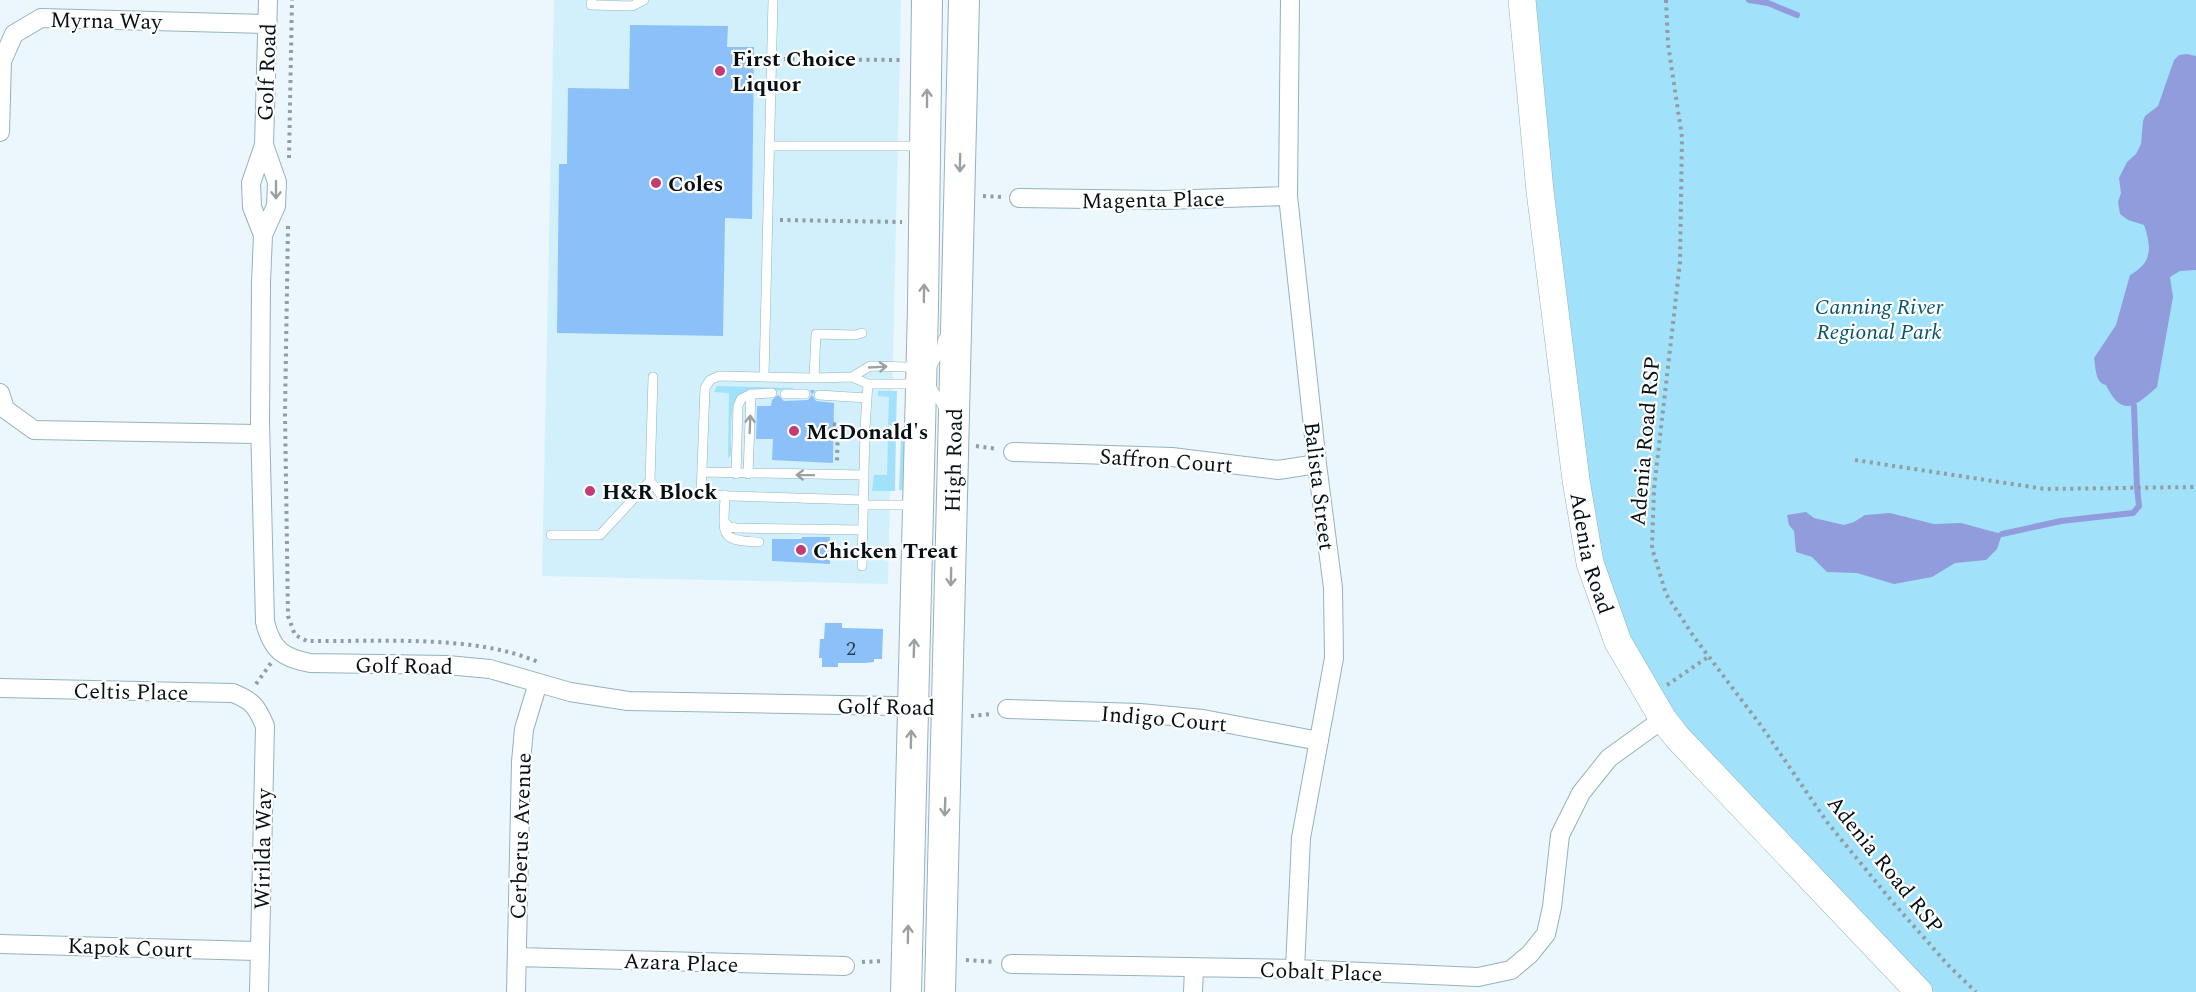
<svg xmlns="http://www.w3.org/2000/svg" width="2196" height="992" font-family="Spectral,serif">
<style>
.built{fill:#d1f0fc}
.green{fill:#a1e2fa}
.water{fill:#919cdd}
.lines{fill:none;stroke-linecap:round;stroke-linejoin:round}
.stream{stroke:#919cdd;stroke-width:6}
.building{fill:#8bc1f8}
.lane-casing{stroke:#95b2bd;stroke-width:10}
.street-casing{stroke:#95b2bd;stroke-width:20}
.secondary-casing{stroke:#95b2bd;stroke-width:28}
.primary-casing{stroke:#95b2bd;stroke-width:32}
.path{stroke:#929da2;stroke-width:4;stroke-dasharray:3 4.5;stroke-linecap:butt}
.lane{stroke:#fff;stroke-width:9}
.street{stroke:#fff;stroke-width:18}
.secondary{stroke:#fff;stroke-width:27}
.primary{stroke:#fff;stroke-width:30}
.oneway{stroke:#9ca0a1}
.poi-dot{fill:#c33b77;stroke:#fff;stroke-width:2}
.labels{text-anchor:middle;stroke-width:4.5;stroke-linejoin:round;paint-order:stroke}
.number-label{font-size:20px;fill:#283d4e}
.street-label{font-size:22px;fill:#071115;stroke:#fff}
.poi-label{font-size:22px;font-weight:bold;fill:#071115;stroke:#fff;text-anchor:start}
.park-label{font-size:22px;font-style:italic;fill:#06566b;stroke:#fff}
</style>
<rect width="100%" height="100%" fill="#ebf7fc"/>
<path class="built" d="M554,0h347l-13,584 -346,-8z"/>
<path class="green" d="M1521,0h675v992h-273l-241,-249 -95,-192z
M717,386l76,2v3c-14,0 -34,-4 -47,0 -20,7 -14,46 -15,64l-3,3 1,-65 -15,-1z
M878,391h19l-1,36 -8,-2 1,-28 -11,-1z
M896,430l-1,61h-23l2,-16h13l1,-42z
M901,435h8l-2,56 -8,-1z"/>
<path class="water" d="M2187,54l9,2v214l-16,1 -10,6 3,20 -16,90c-22,20 -35,31 -51,-2 -11,-2 -10,-17 -12,-27l22,-33 14,-50c22,-12 22,-27 14,-50l-16,-5 -8,-6 -2,-12 3,-9 -2,-15 8,-16 9,-8 5,-10 2,-23 2,-5 13,-10 16,-46 5,-5z
M1806,512l8,6 30,7 10,-3 11,-7 25,-2 44,11 27,-1 41,11 -5,15 -11,11 -31,3 -23,14 -38,7 -37,-11 -30,-1 -15,-15 -16,-5 -2,-21 -5,-6 -2,-10z"/>
<g class="lines">
<path class="stream" d="M1749,0l19,3 29,12
M2002,534l59,-13 72,-8 6,-7 -2,-19 -3,-81"/>
</g>
<path class="building" d="M630,25l98,1 -1,21h27l-2,172 -27,-1 -2,118 -166,-3 2,-169h8l1,-76 61,1z
M810,390h5l-3,5 4,6 18,2 -1,60 -61,-3 1,-21h-17l1,-33h14l1,-6 6,-5 6,6 24,-1 4,-5z
M802,537h28v27l-58,-3v-22h30z
M825,623h17v5l41,1 -1,30h-8v3l-9,1h-27v4h-16v-9h-3l1,-19h4z"/>
<g class="lines">
<g class="lane-casing">
<path id="lane" d="M592,0l-1,5 41,1 12,-6
M769,146h153
M931,368l10,-19 2,-10
M653,377l-3,104 10,12 41,2
M764,377l9,-377
M852,377l18,-11 37,1 9,5
M814,378l2,-44 39,1 7,-2
M929,383l16,27
M785,394h20
M819,395l48,3
M702,472l161,3
M736,474l2,-68 3,-7 10,-5
M748,474l3,-80 21,-1
M725,495c-1,38 -8,46 34,47
M863,500l-162,-5 4,-107 5,-8 9,-4 95,2 38,-1 16,7h38l10,-5
M863,505h50
M724,521l5,6 7,1 126,2
M551,535h49l50,-54
M862,566l3,-139 3,-43"/>
</g>
<g class="street-casing">
<path id="street" d="M1290,0l-2,196 29,268 16,124 1,70 -33,180 -6,131
M0,132l2,-71 12,-27 27,-16 227,6
M264,145l13,37 -1,24 -13,29 -2,47 -1,140 5,200c7,28 18,36 45,41l137,2 43,4 80,23 58,9 320,6
M1019,198l144,2 125,-4
M263,235l-11,-28 -1,-24 13,-38 4,-145
M0,393l5,16 29,21 226,4
M1013,452l159,5 106,13 39,-6
M0,688l233,5c20,8 24,14 32,33l-6,266
M1007,709l133,4 63,6 116,22
M0,944l259,7
M517,957l328,9
M1011,964l284,5 183,8 33,-7 19,-16 16,-20 6,-27 8,-72 21,-42 28,-35 54,-39
M516,992l5,-230 3,-33 14,-46
M1193,992l1,-23"/>
</g>
<g class="secondary-casing">
<g id="secondary">
<path id="s1" d="M1522,0l18,191 36,289 14,83 28,79 45,77 14,18 242,255"/>
</g>
</g>
<g class="primary-casing">
<g id="primary">
<path d="M906,992l17,-685 4,-307"/>
<path id="s2" d="M940,992l24,-992"/>
</g>
</g>
<path class="path" d="M1666,0l2,44 14,93 -2,125 -26,227 -2,59 14,46 28,43 68,90 65,95 63,77 58,66 28,27
M784,59l118,1
M289,158l3,-158
M983,196l20,1
M780,220l122,2
M288,226l-3,187 3,203 7,19 12,6c70,1 167,-7 231,21
M833,424l5,1 -1,36
M976,446l22,3
M1855,460l190,29 151,-2
M256,684l15,-21
M1667,685l41,-28
M971,716l21,-2
M966,960l29,2
M862,962l22,-1"/>
<use href="#lane" class="lane"/>
<use href="#street" class="street"/>
<use href="#secondary" class="secondary"/>
<use href="#primary" class="primary"/>
</g>
<defs><path id="oneway-shaft" d="M-6 0H5M1.5-3L5.5 0L1.5 3" fill="none" stroke-width="1.6" stroke-linecap="round" stroke-linejoin="round" transform="scale(1.5)"/></defs>
<g class="oneway">
<use href="#oneway-shaft" transform="translate(927 98) rotate(-90)"/>
<use href="#oneway-shaft" transform="translate(960 163) rotate(91)"/>
<use href="#oneway-shaft" transform="translate(276 190) rotate(90)"/>
<use href="#oneway-shaft" transform="translate(924 293) rotate(-89)"/>
<use href="#oneway-shaft" transform="translate(878 367) rotate(-3)"/>
<use href="#oneway-shaft" transform="translate(750 424) rotate(-88)"/>
<use href="#oneway-shaft" transform="translate(805 475) rotate(-179)"/>
<use href="#oneway-shaft" transform="translate(951 577) rotate(91)"/>
<use href="#oneway-shaft" transform="translate(914 648) rotate(-88)"/>
<use href="#oneway-shaft" transform="translate(911 739) rotate(-89)"/>
<use href="#oneway-shaft" transform="translate(945 807) rotate(92)"/>
<use href="#oneway-shaft" transform="translate(908 934) rotate(-89)"/>
</g>
<g class="poi-dot">
<circle cx="720" cy="71" r="6"/>
<circle cx="656" cy="183" r="6"/>
<circle cx="794" cy="431" r="6"/>
<circle cx="590" cy="491" r="6"/>
<circle cx="801" cy="550" r="6"/>
</g>
<g class="labels">
<g class="number-label">
<text x="851" y="655">2</text>
</g>
<g class="street-label">
<text transform="translate(106 20) rotate(1)" y="8">Myrna Way</text>
<text transform="translate(266 72) rotate(-88)" y="8">Golf Road</text>
<text transform="translate(1153 199) rotate(-1)" y="8">Magenta Place</text>
<text transform="translate(1644 441) rotate(-85)" y="8">Adenia Road RSP</text>
<text dy="8" stroke="none"><textPath href="#s2" startOffset="532">High Road</textPath></text>
<text transform="translate(1166 460) rotate(4)" y="8">Saffron Court</text>
<text transform="translate(1320 486) rotate(83)" y="8">Balista Street</text>
<text dy="8" stroke="none"><textPath href="#s1" startOffset="558">Adenia Road</textPath></text>
<text transform="translate(404 665) rotate(1)" y="8">Golf Road</text>
<text transform="translate(131 691) rotate(1)" y="8">Celtis Place</text>
<text transform="translate(886 706) rotate(1)" y="8">Golf Road</text>
<text transform="translate(1164 718) rotate(5)" y="8">Indigo Court</text>
<text transform="translate(520 836) rotate(-88)" y="8">Cerberus Avenue</text>
<text transform="translate(262 849) rotate(-89)" y="8">Wirilda Way</text>
<text transform="translate(1886 864) rotate(51)" y="8">Adenia Road RSP</text>
<text transform="translate(130 947) rotate(2)" y="8">Kapok Court</text>
<text transform="translate(681 962) rotate(2)" y="8">Azara Place</text>
<text transform="translate(1321 971) rotate(2)" y="8">Cobalt Place</text>
</g>
<g class="poi-label">
<text x="732" y="66">First Choice<tspan x="732" dy="25">Liquor</tspan></text>
<text x="668" y="191">Coles</text>
<text x="806" y="439">McDonald's</text>
<text x="602" y="499">H&amp;R Block</text>
<text x="813" y="558">Chicken Treat</text>
</g>
<g class="park-label">
<text x="1879" y="314">Canning River<tspan x="1879" dy="25">Regional Park</tspan></text>
</g>
</g>
</svg>
